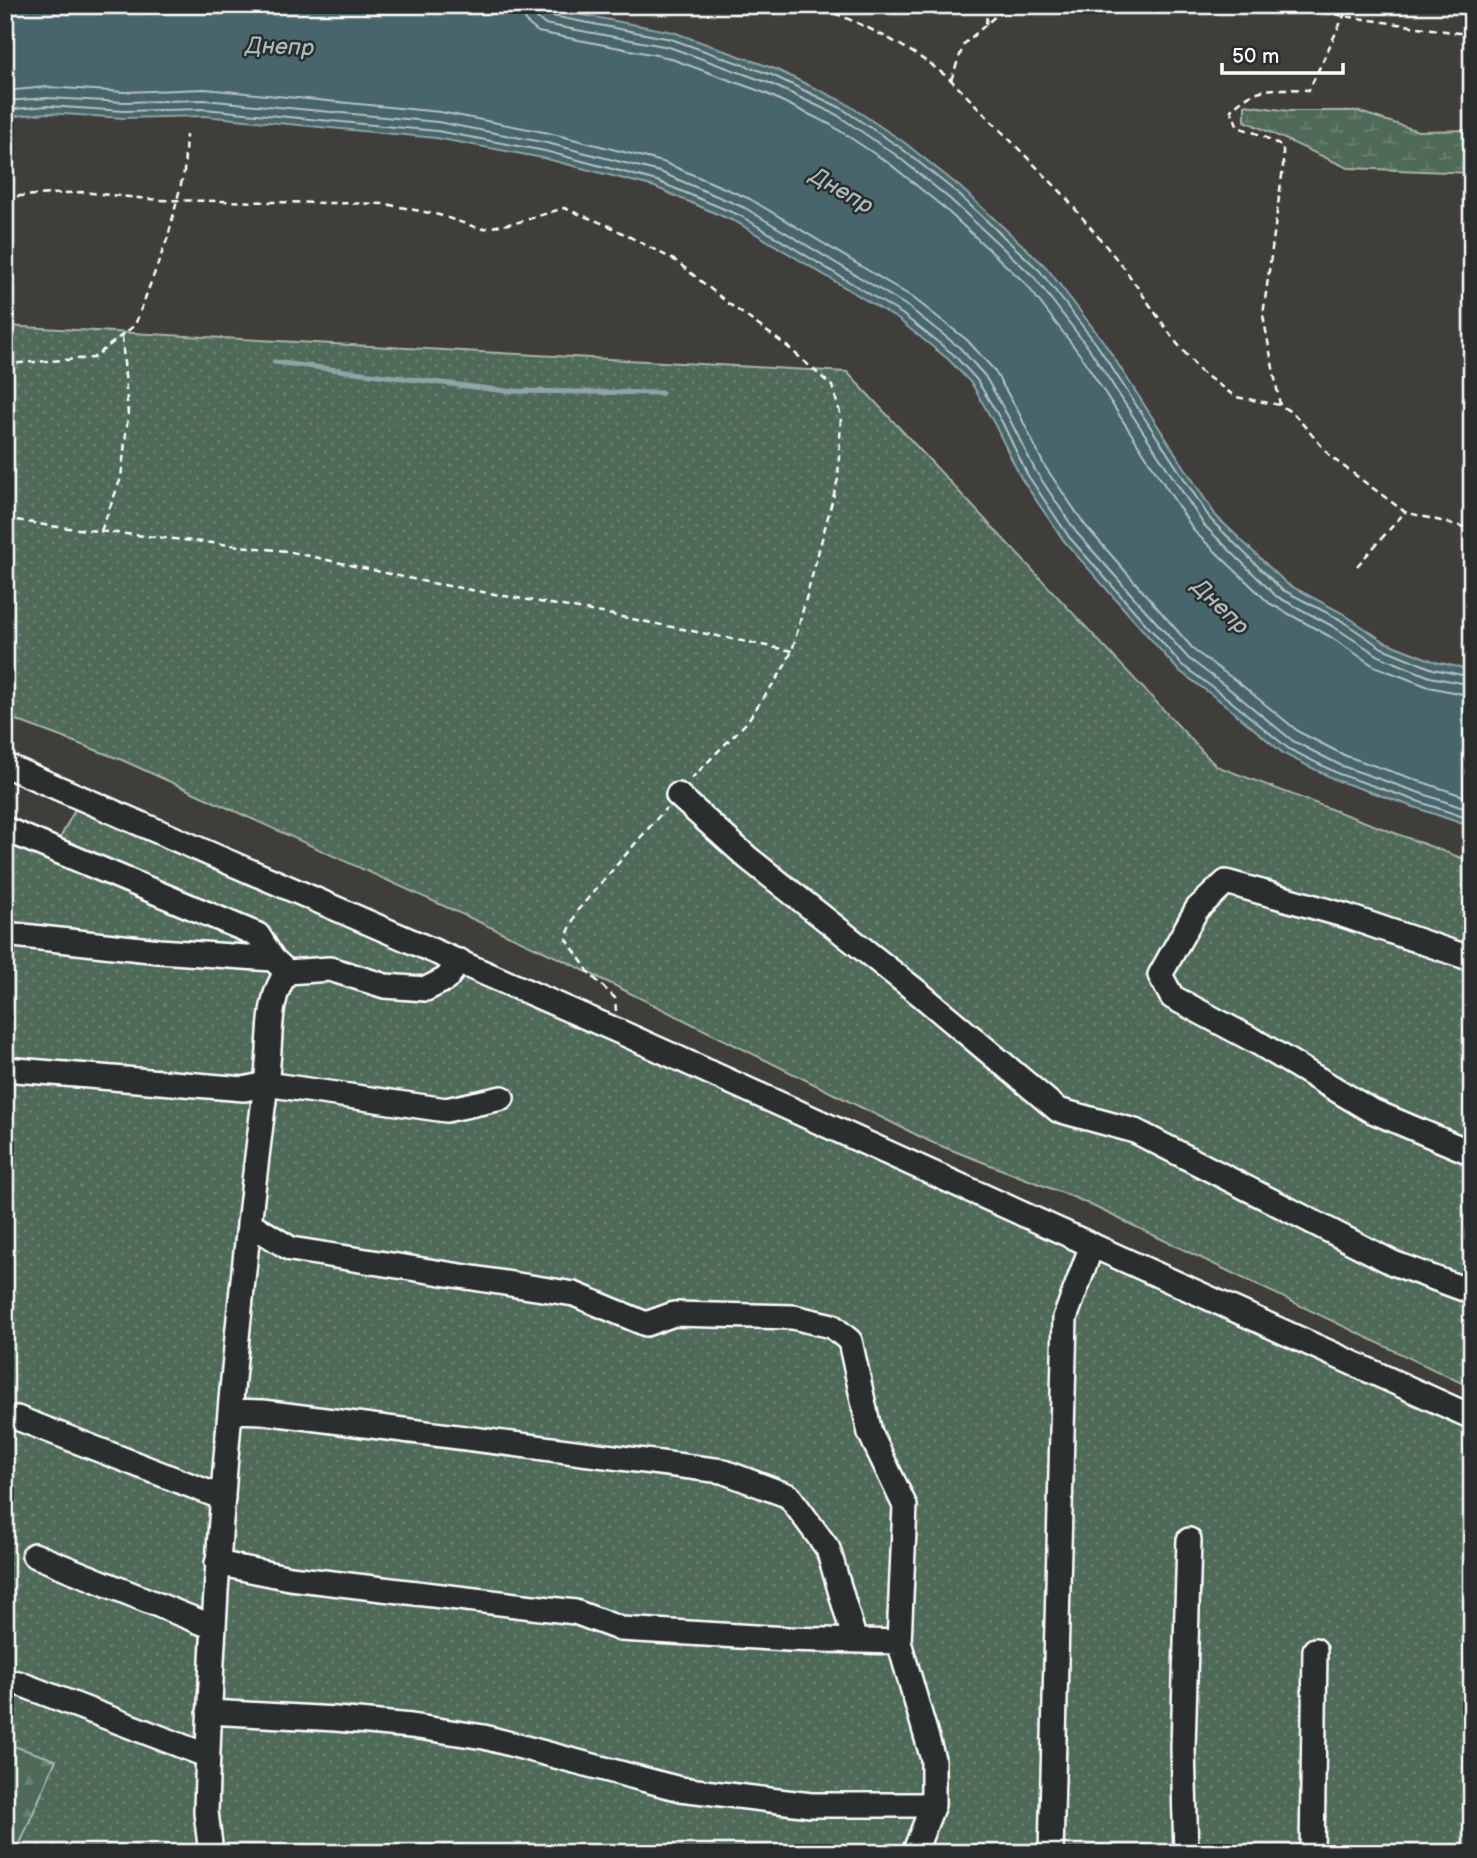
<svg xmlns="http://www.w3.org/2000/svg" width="1477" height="1858" font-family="'Balsamiq Sans',sans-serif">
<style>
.forest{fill:url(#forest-firs);stroke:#a8b4ac;stroke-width:2}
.wetland{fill:url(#wetland-marsh);stroke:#a8b4ac;stroke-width:2}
.garden{fill:url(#garden-dots);stroke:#a8b4ac;stroke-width:2}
.water{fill:#47656a;stroke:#91a3a6;stroke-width:2}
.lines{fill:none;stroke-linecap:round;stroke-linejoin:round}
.shore{stroke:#b5c1c3;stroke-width:2}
.stream{stroke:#91a3a6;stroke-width:5}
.minor-casing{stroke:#fff;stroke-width:28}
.path{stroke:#fff;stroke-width:2.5;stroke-dasharray:7 5;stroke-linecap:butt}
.minor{stroke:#2a2d2e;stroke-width:23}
.labels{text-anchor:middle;stroke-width:5;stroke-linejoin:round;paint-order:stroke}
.water-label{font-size:23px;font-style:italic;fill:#acbabc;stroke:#2a2d2e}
</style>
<defs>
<pattern id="forest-firs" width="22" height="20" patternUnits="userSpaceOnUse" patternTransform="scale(1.75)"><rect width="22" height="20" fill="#506a58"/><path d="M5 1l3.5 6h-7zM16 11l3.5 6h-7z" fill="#6a8071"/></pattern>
<pattern id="wetland-marsh" width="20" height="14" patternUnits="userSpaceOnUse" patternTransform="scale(1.75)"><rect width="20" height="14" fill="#506a58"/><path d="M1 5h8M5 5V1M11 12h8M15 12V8" fill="none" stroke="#6a8071"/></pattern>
<pattern id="garden-dots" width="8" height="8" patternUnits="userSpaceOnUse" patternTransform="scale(1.75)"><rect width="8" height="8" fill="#506a58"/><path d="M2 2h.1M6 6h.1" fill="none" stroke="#6a8071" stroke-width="1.8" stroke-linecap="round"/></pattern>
</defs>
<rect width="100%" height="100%" fill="#403e3b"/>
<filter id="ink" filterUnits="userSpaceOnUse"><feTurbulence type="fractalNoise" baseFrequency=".0143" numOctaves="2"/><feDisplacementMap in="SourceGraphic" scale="14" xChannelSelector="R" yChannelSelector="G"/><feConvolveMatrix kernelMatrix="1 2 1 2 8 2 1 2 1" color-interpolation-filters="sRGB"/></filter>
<g filter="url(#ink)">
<path class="forest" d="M5,1743l51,17 -40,93h-11z"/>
<path class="wetland" d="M1245,105l44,6h68l61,20 54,-1v43l-124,-5 -103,-47z"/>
<path class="garden" d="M5,326l842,46 369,394 256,96v526l-394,-189 -147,-57 -366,-181 -443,-201 -117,-44z
M83,794l1004,447 -18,43 -18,569h-1035l40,-93 -51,-17v-924l53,23z
M1096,1246l376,169v438h-410l-2,-229 14,-184 -3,-87 8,-64z"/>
<path class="water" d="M5,5h526l142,27 102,37 69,33 61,41 55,44 86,80 57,74 113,175 71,68 55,29 43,29 51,20 36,8v157l-136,-47 -52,-26 -61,-51 -45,-33 -114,-129 -43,-63 -26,-53 -23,-41 -24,-25 -49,-39 -161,-97 -83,-36 -112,-29 -107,-20 -232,-22 -80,2 -77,-5 -42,4z"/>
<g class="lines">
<path class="shore" d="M522,5l4,17 12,10 128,25 99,36 66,32 59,39 53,43 83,77 55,72 114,176 74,71 60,33 45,30 55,21 43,9
M533,5l2,11 9,8 125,23 100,36 68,32 59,40 54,44 84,78 56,73 114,175 72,71 58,31 45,29 51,21 42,8
M541,5l2,7 4,3 124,24 101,36 69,33 60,40 55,44 84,79 57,74 114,175 70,69 58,30 43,29 51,21 39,8
M5,91l42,-4 78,5 80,-3 235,23 109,21 114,29 87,37 162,98 55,43 27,30 25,43 25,52 41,60 110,126 44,32 60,49 47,24 126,43
M5,101l42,-3 78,4 79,-2 234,22 109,21 113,29 85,36 162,98 53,42 25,28 24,42 26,52 41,62 112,126 44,33 61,50 49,25 130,45
M5,110l42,-4 77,5 80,-2 233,22 108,20 112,30 84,35 161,98 51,40 24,26 25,42 25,52 42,63 113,128 45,33 62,51 50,25 133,46"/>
<path class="stream" d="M274,362l232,29 156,2"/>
<g class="minor-casing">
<path id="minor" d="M5,765l613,266 854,386
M678,795l70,63 172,136 138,116 77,21 258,132 79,29
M5,829l253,106 15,24 14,13
M5,934l154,17 114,8
M1472,959l-129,-44 -117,-33 -29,27 -37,66 12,22 83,44 115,69 102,43
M5,1069l239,20 22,-5 180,26 56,-12
M249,1223l42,26 283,45 72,30 28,-10 119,3 39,9 18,15 20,92 35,73 -6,136 34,117v46l-19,48
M232,1411l31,1 459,59 67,25 39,53 27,92
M17,1418l206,80
M34,1555l179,72
M217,1563l73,15 285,34 46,17 167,10 111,3
M18,1683l190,73
M209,1712l127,7 75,7 73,11 196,52 131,16h122
M211,1853l-5,-41c6,-233 27,-465 56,-696 2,-18 5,-35 6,-53 3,-30 0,-66 19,-91l43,-3 55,17 41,3 20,-10 14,-18
M1051,1853l14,-535 27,-73
M1186,1853l-3,-105 6,-208
M1312,1853l3,-203"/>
</g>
<path class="path" d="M812,5c49,17 99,42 139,75l111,113 62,75 51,73 26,31 35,25 44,8 14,9 37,43 74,55 67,17
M1288,5l56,11 128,19
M986,24l2,-19
M951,80l13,-36 44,-39
M5,197l77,-5 77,8 227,4 53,11 42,14 38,-7 45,-14 45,18 67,35 52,42 60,44 44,39 9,30 -3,63 -46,172 -10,20 -36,52 -55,56
M5,364l88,-6 42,-33 33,-88 16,-65 2,-37
M1280,405l-17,-90 20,-147v-21l-22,-12 -23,-8 -7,-17c25,-26 44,-21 78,-20l40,-85
M5,518l45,8 237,25 139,31 176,31 190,38
M101,531l20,-53 7,-63 -6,-79
M1357,566l48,-54
M616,1011l-1,-13 -25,-24 -24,-36 11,-27 89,-103"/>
<use href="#minor" class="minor"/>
</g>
</g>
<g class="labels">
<g class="water-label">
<text transform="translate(280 46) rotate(2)" y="8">Днепр</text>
<text transform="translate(842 190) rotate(30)" y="8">Днепр</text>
<text transform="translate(1221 606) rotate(44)" y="8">Днепр</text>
</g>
</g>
<rect width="1477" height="1858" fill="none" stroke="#2a2d2e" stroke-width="28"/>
<rect x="14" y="14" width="1449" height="1830" fill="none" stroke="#fff" stroke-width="2.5" filter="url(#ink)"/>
<path d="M1222 63v10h121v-10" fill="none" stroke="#ffffff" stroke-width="3.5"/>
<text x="1232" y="63" font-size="21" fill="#ffffff" stroke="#2a2d2e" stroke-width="5" paint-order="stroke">50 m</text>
</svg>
